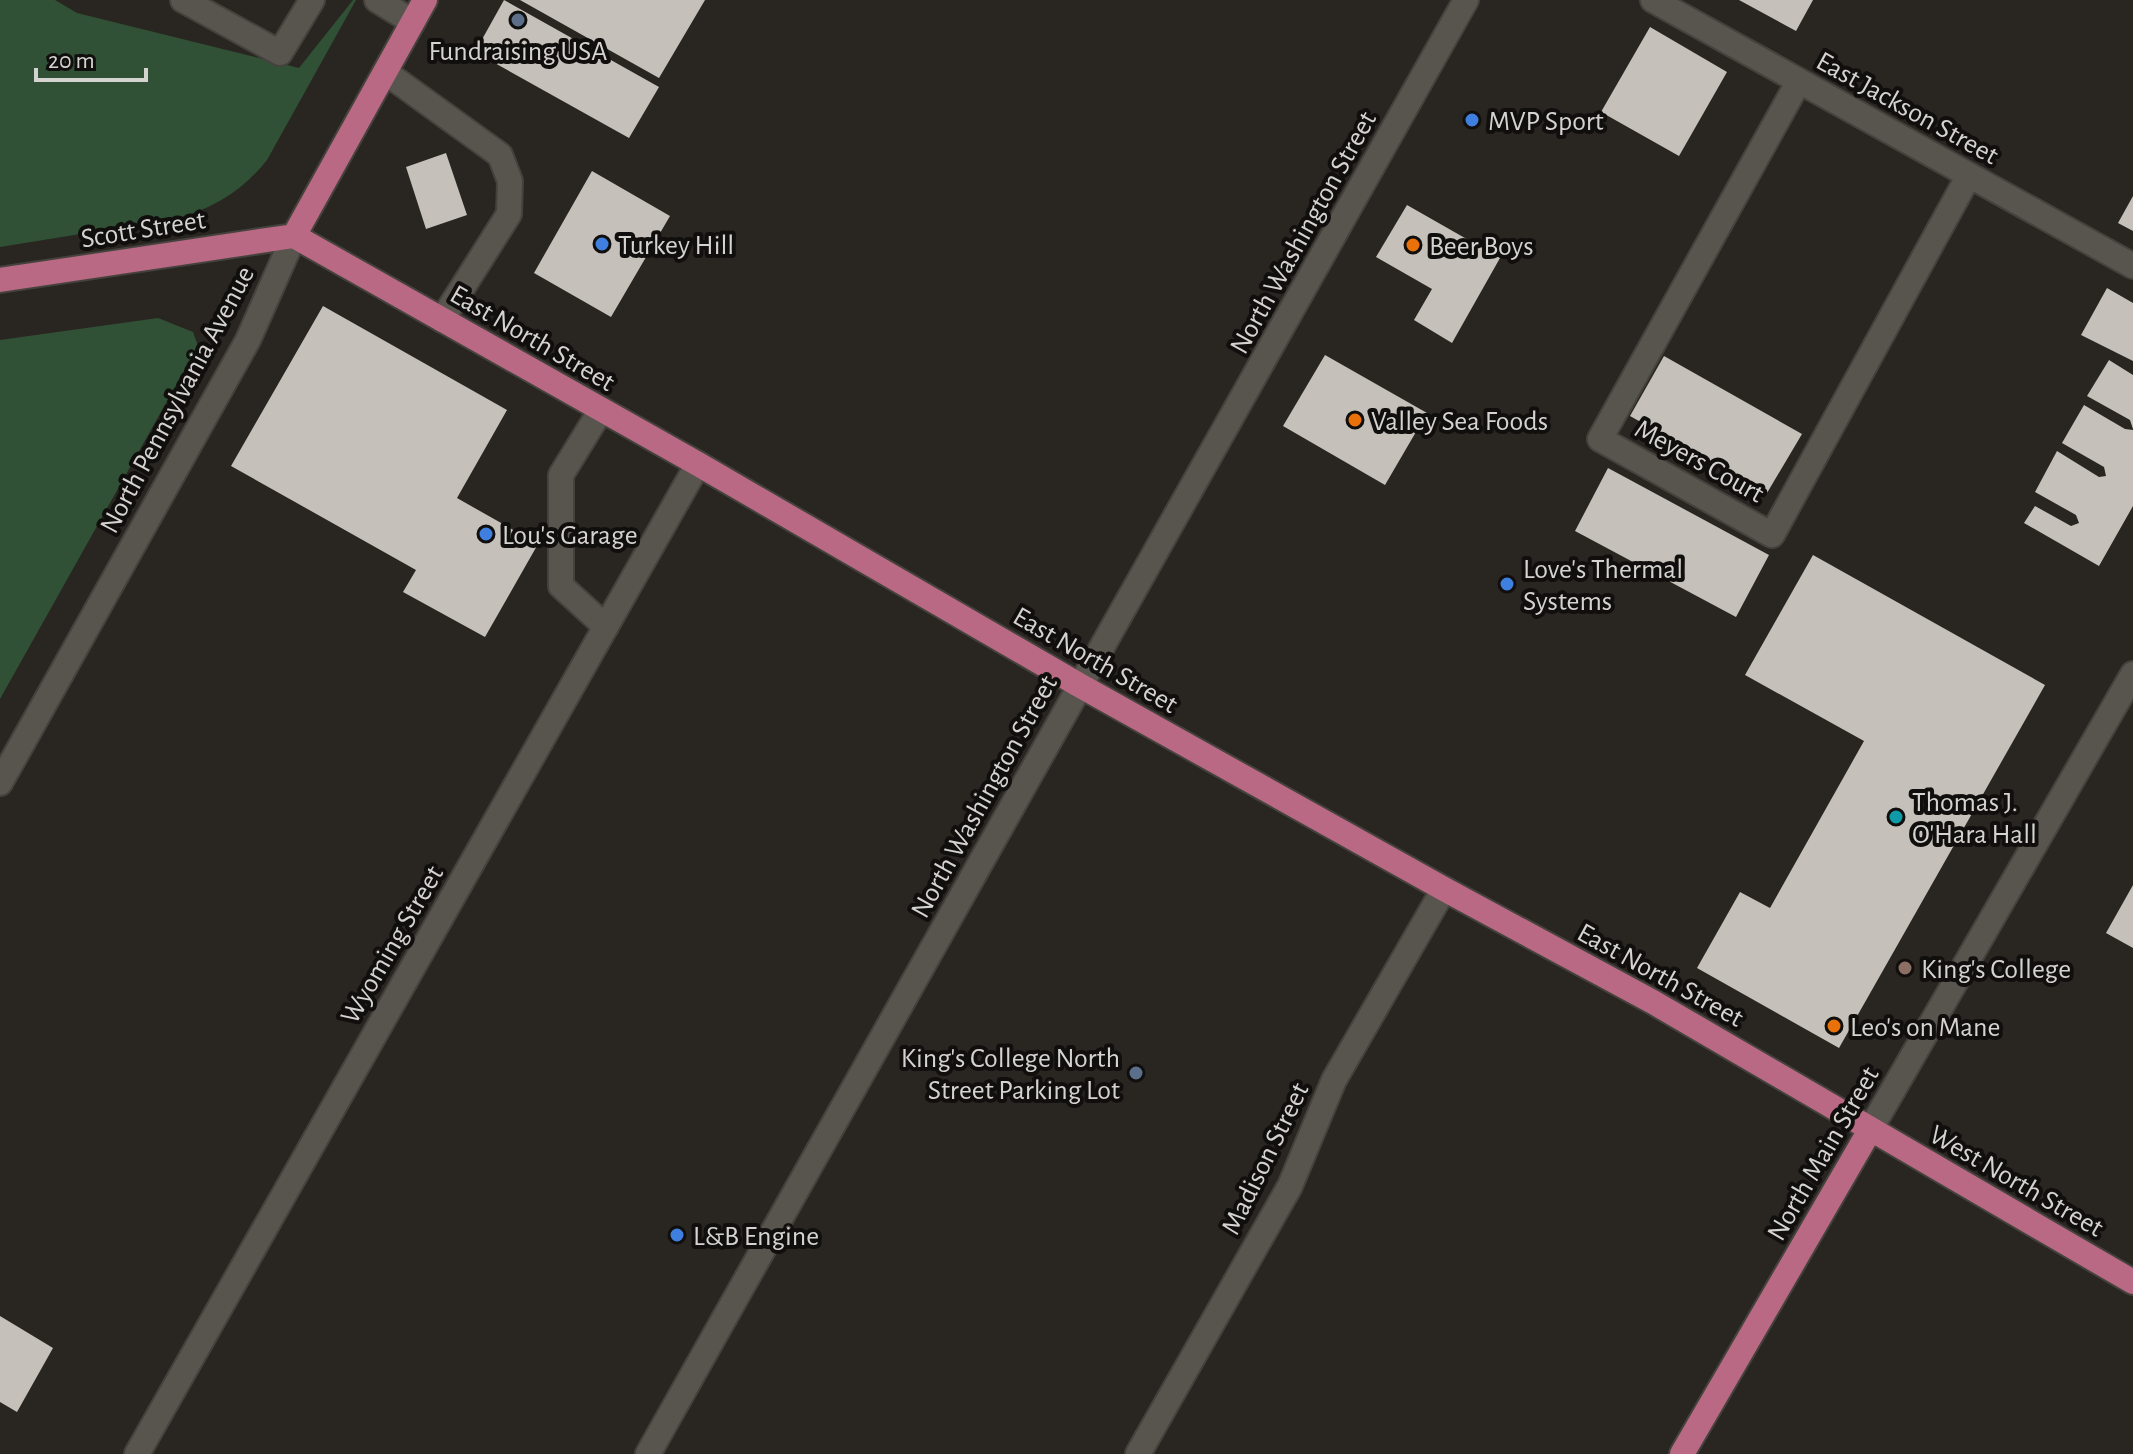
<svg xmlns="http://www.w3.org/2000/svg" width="2133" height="1454" font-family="'Alegreya Sans',sans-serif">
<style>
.green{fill:#315136}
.building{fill:#c5c0ba}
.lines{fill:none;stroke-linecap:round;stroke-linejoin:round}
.minor-casing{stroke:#45423e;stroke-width:28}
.major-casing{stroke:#45423e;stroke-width:28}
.minor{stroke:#58554f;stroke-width:24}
.major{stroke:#b96984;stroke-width:24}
.service-dot{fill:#5c6f8a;stroke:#110f0d;stroke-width:3}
.shop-dot{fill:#3f7fe0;stroke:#110f0d;stroke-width:3}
.food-dot{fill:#e8710a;stroke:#110f0d;stroke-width:3}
.culture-dot{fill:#0f9aa8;stroke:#110f0d;stroke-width:3}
.education-dot{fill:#8d6e63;stroke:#110f0d;stroke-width:3}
.labels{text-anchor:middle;stroke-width:8;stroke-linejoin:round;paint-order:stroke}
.poi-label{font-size:28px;fill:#d5d3d0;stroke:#110f0d;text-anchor:start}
.street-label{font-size:28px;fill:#d5d3d0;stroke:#110f0d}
</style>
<rect width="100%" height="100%" fill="#292621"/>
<path class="green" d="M0,0h55l22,13 222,55 54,-68h3l-89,160c-24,30 -51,47 -88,58l-179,29z
M158,318l35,14 5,14 -198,353v-359z"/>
<path class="building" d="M504,0l155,87 -30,51 -154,-86z
M520,0h185l-46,78z
M1739,0h74l-17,31z
M1650,27l77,45 -48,84 -78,-44z
M446,153l21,62 -41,14 -20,-62z
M592,171l78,45 -59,101 -77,-44z
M2133,196v35l-15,-8z
M1407,205l93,53 -48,85 -38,-23 18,-31 -56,-32z
M2107,288l26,15v58l-52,-26z
M323,306l184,104 -50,88 81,46 -53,93 -82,-45 13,-22 -185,-104z
M1325,355l102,58 -42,72 -102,-59z
M1664,356l138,78 -35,59 -137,-77z
M2109,360l24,15v54l-3,-9 -43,-24z
M2084,405l41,24 8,1v76l-34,60 -75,-43 11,-17 36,20 8,-3 -3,-8 -41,-23 22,-41 42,26 7,-1 -2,-9 -42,-24z
M1608,468l161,87 -33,62 -161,-86z
M1813,555l232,130 -206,363 -142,-80 43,-76 30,16 94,-167 -119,-66z
M2133,885v63l-27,-15z
M0,1316l53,32 -36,64 -17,-10z"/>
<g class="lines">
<g class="minor-casing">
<path id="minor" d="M183,0l97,53 32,-53
M377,0l36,22
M1653,0l480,266
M385,72l115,83 10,26 -1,33 -67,106
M1799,81l-199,358 172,96 196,-358
M601,410l-40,65v111l45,41
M0,783l248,-443 46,-104
M1870,1130l263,-456
M137,1454l561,-990
M648,1454l818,-1454
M1138,1454l152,-268 44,-106 110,-191"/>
</g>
<g class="major-casing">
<path id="major" d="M294,236l404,228 381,221 365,204 209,113 480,280
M294,236l131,-236
M0,280l294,-44
M1682,1454l188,-324"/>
</g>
<use href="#minor" class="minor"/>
<use href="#major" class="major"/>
</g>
<g class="service-dot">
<circle cx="518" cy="20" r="8"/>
<circle cx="1136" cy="1073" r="8"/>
</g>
<g class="shop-dot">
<circle cx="1472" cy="120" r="8"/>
<circle cx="602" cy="244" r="8"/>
<circle cx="486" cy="534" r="8"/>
<circle cx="1507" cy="584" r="8"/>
<circle cx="677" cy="1235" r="8"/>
</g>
<g class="food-dot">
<circle cx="1413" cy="245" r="8"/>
<circle cx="1355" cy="420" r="8"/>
<circle cx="1834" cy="1026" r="8"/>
</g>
<circle class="culture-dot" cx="1896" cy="817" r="8"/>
<circle class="education-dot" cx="1905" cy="968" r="8"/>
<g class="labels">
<g class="poi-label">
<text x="518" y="60" text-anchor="middle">Fundraising USA</text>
<text x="1488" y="130">MVP Sport</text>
<text x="618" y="254">Turkey Hill</text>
<text x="1429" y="255">Beer Boys</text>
<text x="1371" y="430">Valley Sea Foods</text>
<text x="502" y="544">Lou's Garage</text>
<text x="1523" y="578">Love's Thermal<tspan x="1523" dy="32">Systems</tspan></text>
<text x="1912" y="811">Thomas J.<tspan x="1912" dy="32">O'Hara Hall</tspan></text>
<text x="1921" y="978">King's College</text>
<text x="1850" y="1036">Leo's on Mane</text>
<text x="1120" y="1067" text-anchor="end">King's College North<tspan x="1120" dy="32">Street Parking Lot</tspan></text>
<text x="693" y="1245">L&amp;B Engine</text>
</g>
<g class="street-label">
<text transform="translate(1908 107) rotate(29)" y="10">East Jackson Street</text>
<text transform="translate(143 228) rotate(-9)" y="10">Scott Street</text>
<text transform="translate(1302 232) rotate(-61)" y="10">North Washington Street</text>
<text transform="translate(533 337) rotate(30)" y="10">East North Street</text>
<text transform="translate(176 399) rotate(-62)" y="10">North Pennsylvania Avenue</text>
<text transform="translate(1700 460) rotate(29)" y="10">Meyers Court</text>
<text transform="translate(1096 659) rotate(30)" y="10">East North Street</text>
<text transform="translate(983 796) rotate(-61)" y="10">North Washington Street</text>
<text transform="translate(391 944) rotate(-60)" y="10">Wyoming Street</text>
<text transform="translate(1661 974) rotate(29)" y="10">East North Street</text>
<text transform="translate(1822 1153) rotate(-60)" y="10">North Main Street</text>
<text transform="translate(1264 1158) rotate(-64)" y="10">Madison Street</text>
<text transform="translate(2017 1180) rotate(30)" y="10">West North Street</text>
</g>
</g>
<path d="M36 68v12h110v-12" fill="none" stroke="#d5d3d0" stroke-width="4"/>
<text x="48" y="68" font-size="24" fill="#d5d3d0" stroke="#110f0d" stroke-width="6" paint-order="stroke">20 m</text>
</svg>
